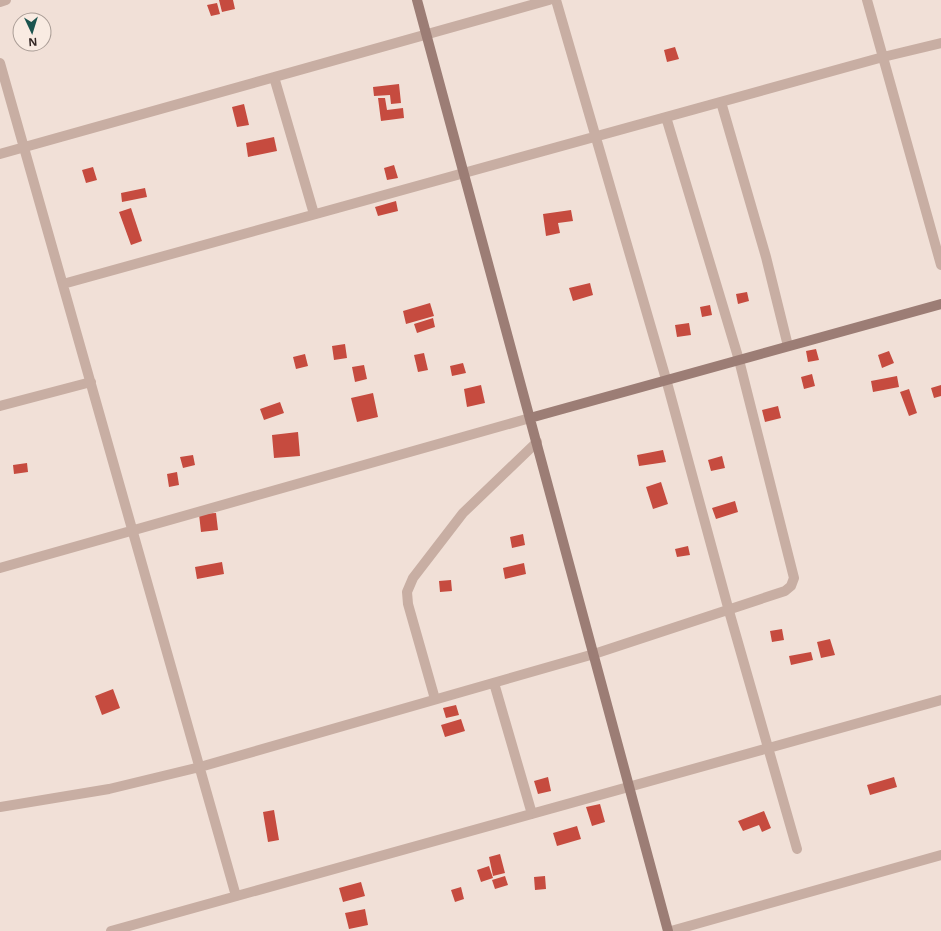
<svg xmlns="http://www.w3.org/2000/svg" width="941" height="931" font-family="'Noto Sans',sans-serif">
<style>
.building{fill:#c64b3f}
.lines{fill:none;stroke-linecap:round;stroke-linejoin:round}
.street{stroke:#c8aea3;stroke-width:10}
.secondary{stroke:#9c7d75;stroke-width:10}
</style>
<rect width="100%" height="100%" fill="#f1e0d7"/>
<path class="building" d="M219,0h14l2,9 -13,3z
M217,3l3,11 -9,2 -4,-11z
M675,47l4,12 -12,3 -3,-12z
M399,84l2,19 -10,1 -1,-9 -16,1 -1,-9z
M378,98h7l2,12 16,-2 1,10 -23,3z
M244,104l5,21 -12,2 -5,-20z
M274,137l3,14 -29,6 -2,-14z
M394,165l4,13 -11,2 -3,-12z
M93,167l4,13 -11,3 -4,-13z
M145,188l2,9 -25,5 -1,-9z
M396,201l2,10 -20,5 -3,-9z
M131,208l11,33 -11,4 -12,-33z
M571,210l2,11 -15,2 2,10 -14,3 -3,-22z
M590,283l3,12 -20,6 -4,-13z
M747,292l2,9 -11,3 -2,-10z
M430,303l4,13 -28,8 -3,-13z
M710,305l2,10 -10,2 -2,-10z
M433,318l2,9 -18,6 -3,-9z
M689,323l2,12 -14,2 -2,-12z
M345,344l2,14 -13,2 -2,-14z
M816,349l3,11 -11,2 -2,-11z
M889,351l5,12 -12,5 -4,-13z
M424,353l4,17 -10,2 -4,-17z
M305,354l3,12 -12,3 -3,-12z
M463,363l3,10 -14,3 -2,-10z
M364,365l3,14 -12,3 -3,-15z
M812,374l3,12 -11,3 -3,-12z
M897,376l2,11 -26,5 -2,-11z
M481,385l4,18 -18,4 -3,-18z
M941,385v11l-7,2 -3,-10z
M909,389l8,24 -8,3 -9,-24z
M373,393l5,24 -21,5 -6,-24z
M280,402l4,11 -20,7 -4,-11z
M778,406l3,12 -16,4 -3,-12z
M298,432l2,24 -26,2 -2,-23z
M663,450l3,12 -27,4 -2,-11z
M193,455l2,10 -12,3 -3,-11z
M722,456l3,12 -14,3 -3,-11z
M27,463l1,9 -14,2 -1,-9z
M177,472l2,13 -10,2 -2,-13z
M661,482l7,22 -15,5 -7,-22z
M735,501l3,11 -22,7 -4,-11z
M216,513l2,17 -17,2 -2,-18z
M523,534l2,11 -13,3 -2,-11z
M688,546l2,9 -13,2 -2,-8z
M222,562l2,12 -27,5 -2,-12z
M524,563l2,11 -21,5 -2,-11z
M451,580l1,11 -12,1 -1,-11z
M782,629l2,11 -12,2 -2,-11z
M830,639l5,16 -14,3 -4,-16z
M811,652l2,8 -22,5 -2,-9z
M113,689l7,19 -18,7 -7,-19z
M456,705l3,10 -13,3 -3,-10z
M461,719l4,12 -20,6 -4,-12z
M548,777l3,14 -13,3 -4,-13z
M894,777l3,10 -27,8 -3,-10z
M600,804l5,18 -13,4 -6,-19z
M274,810l5,30 -11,2 -5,-30z
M764,811l7,17 -9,4 -3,-7 -16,6 -5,-10z
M577,826l4,13 -24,7 -4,-13z
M500,854l5,19 -12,3 -4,-19z
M489,866l4,12 -12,4 -4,-12z
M505,876l3,9 -13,4 -3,-9z
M545,876l1,13 -11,1 -1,-13z
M361,882l4,14 -22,6 -4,-14z
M461,887l3,12 -9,3 -4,-12z
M365,909l3,16 -19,4 -4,-16z"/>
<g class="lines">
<path class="street" d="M556,0l110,379 63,232 68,238
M867,0l74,265
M0,2l6,-2
M0,63l236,833
M274,77l40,137
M721,102l45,155 22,89
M0,154l549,-154
M63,284l820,-227 58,-14
M0,406l91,-24
M0,568l530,-150
M494,683l38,131
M435,699l-27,-95 -1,-12 6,-14 50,-65 74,-71
M0,807l109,-18 91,-22 394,-113 191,-63 6,-5 3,-8 -55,-218 -73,-243
M111,931l830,-231
M671,931l270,-76"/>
<path class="secondary" d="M417,0l251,931
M530,418l411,-114"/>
</g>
<g transform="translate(32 32) rotate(176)"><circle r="19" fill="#f9ebe2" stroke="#aa9d96"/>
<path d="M0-3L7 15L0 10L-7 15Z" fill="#1b544f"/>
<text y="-6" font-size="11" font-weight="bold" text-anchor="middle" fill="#332725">N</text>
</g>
</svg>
